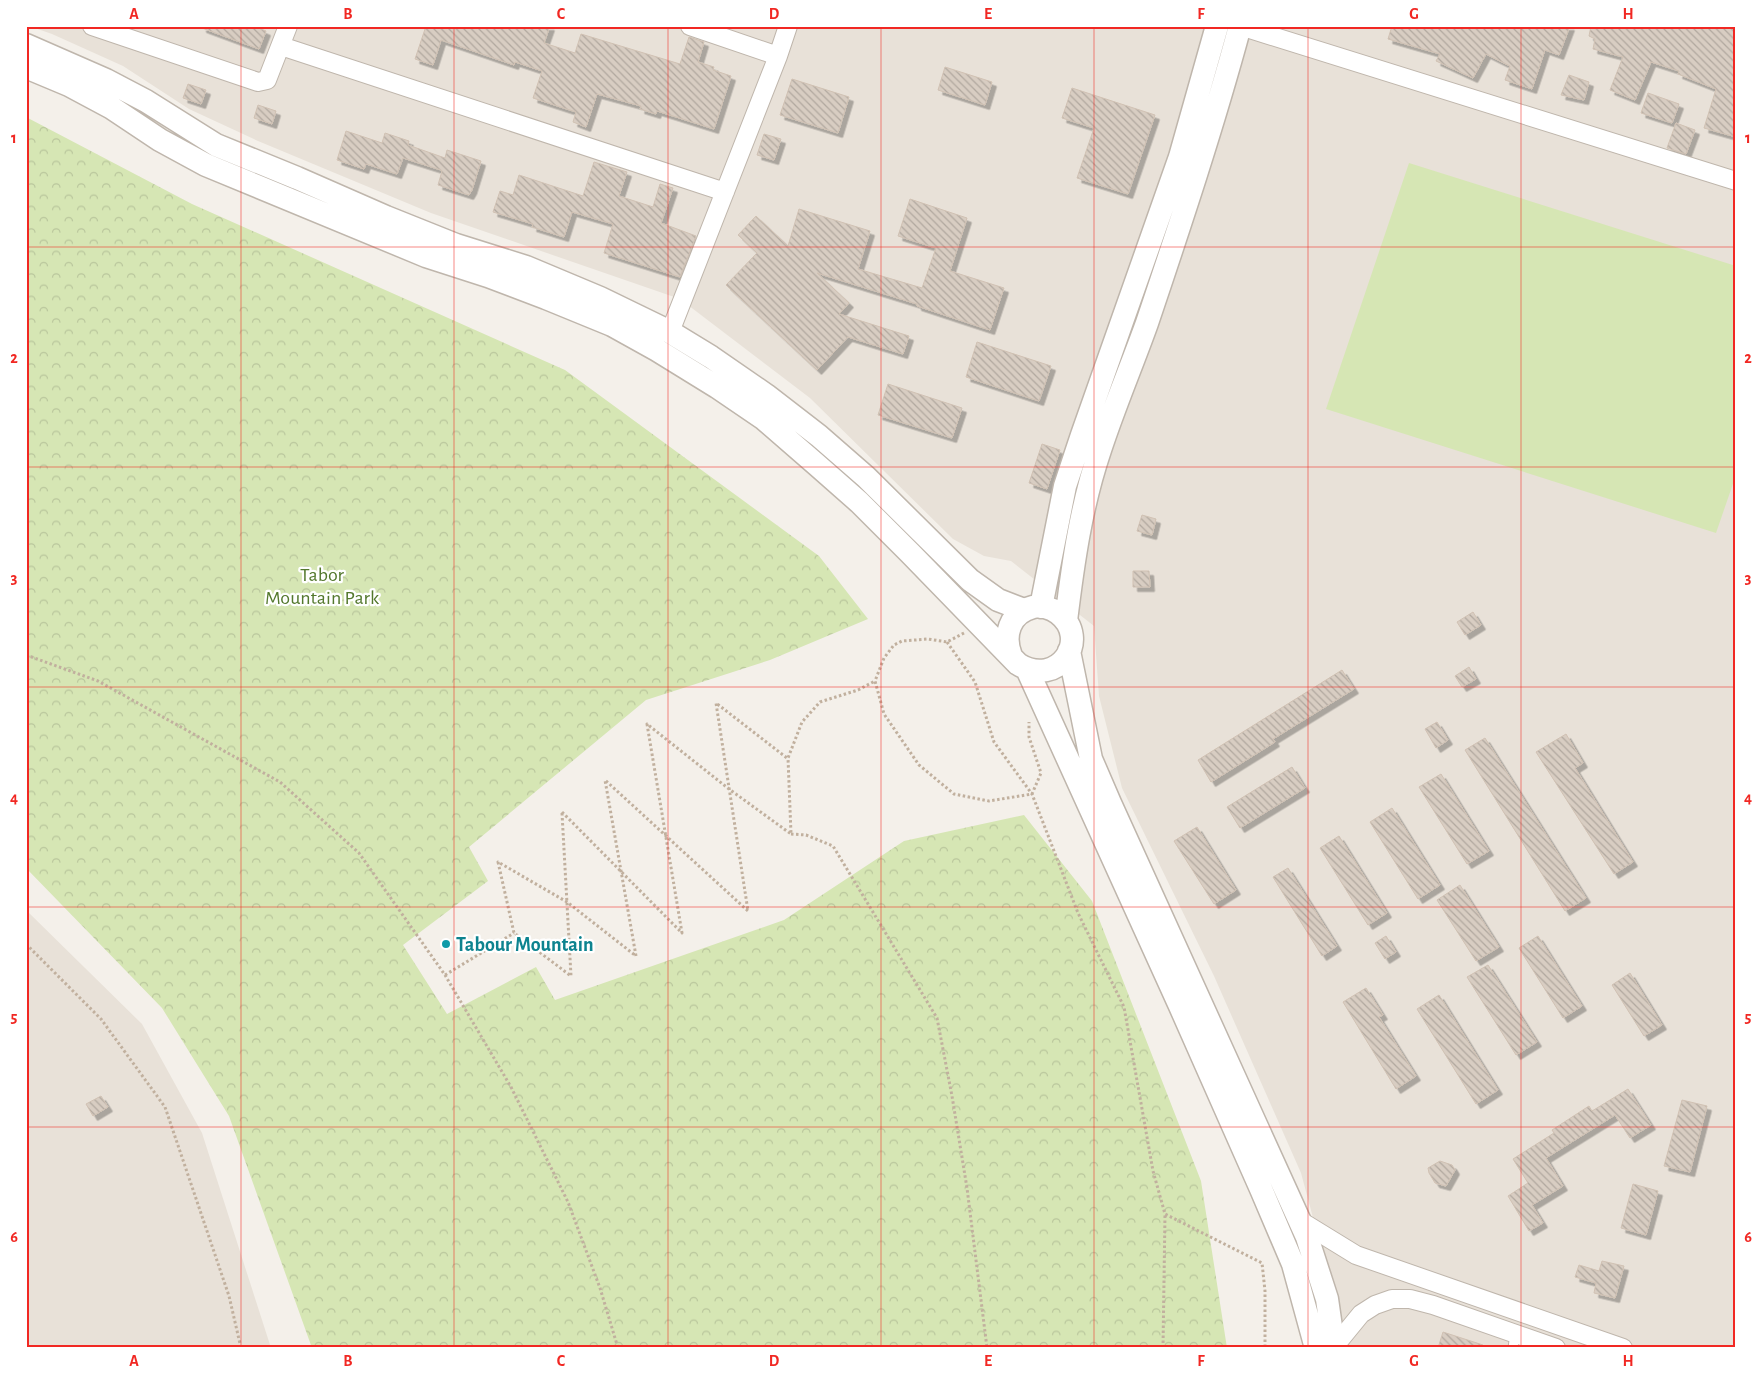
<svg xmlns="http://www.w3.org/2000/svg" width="1762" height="1374" font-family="'Alegreya Sans',sans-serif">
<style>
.residential{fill:#e8e1d8}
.green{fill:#d6e6b4}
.forest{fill:url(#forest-crowns)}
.building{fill:url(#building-back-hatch);stroke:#d0c1b3;filter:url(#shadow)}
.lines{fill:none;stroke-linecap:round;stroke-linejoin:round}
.service-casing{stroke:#bfb6ac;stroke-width:11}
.minor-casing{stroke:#bfb6ac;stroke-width:20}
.tertiary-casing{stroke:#bfb6ac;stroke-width:25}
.path{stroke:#c1b09e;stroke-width:3;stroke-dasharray:2.5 2.5;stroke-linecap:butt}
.service{stroke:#fff;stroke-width:9}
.minor{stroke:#fff;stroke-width:18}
.tertiary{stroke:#fff;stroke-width:22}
.grid{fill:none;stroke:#f12823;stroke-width:1;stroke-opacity:0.55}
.culture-dot{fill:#0f9aa8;stroke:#fff;stroke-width:2}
.labels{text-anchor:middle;stroke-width:4.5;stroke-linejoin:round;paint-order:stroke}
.park-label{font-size:20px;fill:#53782d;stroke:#fff}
.culture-label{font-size:20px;font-weight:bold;fill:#0d838f;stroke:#fff;text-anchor:start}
.neatline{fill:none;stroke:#f12823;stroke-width:2}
.grid-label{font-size:16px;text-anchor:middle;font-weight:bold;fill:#f12823}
</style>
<defs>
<pattern id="forest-crowns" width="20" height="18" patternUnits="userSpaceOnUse" patternTransform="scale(1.25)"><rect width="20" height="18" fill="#d6e6b4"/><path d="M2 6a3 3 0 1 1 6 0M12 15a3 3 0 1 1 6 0" fill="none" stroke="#b9c69c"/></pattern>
<pattern id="building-back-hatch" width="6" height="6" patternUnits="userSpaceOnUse" patternTransform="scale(1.25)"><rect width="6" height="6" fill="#d8cdc2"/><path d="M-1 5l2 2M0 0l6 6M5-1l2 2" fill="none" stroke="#b1a89f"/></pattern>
<filter id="shadow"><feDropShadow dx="4.5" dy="4.5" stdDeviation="0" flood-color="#0004"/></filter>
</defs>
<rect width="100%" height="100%" fill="#f4f0ea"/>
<path class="residential" d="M29,26h1707v1322h-388l-47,-175 -87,-197 -92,-188 -23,-92 -5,-70 -83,-65 -27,-5 -31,-17 -143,-141 -130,-99 -249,-86 -173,-72 -69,-32 -66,-43 -71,-32z
M26,910l116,114 60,109 69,215h-245z"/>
<path class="green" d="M1409,163l327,103v209l-20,58 -390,-124z"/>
<path class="forest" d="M26,117l166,87 373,166 254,186 49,63 -98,41 -124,40 -177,147 19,34 -85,64 44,69 89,-47 19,33 229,-80 120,-79 120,-26 68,86 109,280 26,167h-915l-83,-232 -67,-108 -136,-140z"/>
<path class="building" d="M202,26h52l12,5 -7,18 -57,-21z
M426,26h124l-6,17 31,10 6,-19 99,30 9,-27 15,5 -6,20 16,5 -1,3 18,6 -17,53 -57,-18 -1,3 -16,-5 1,-3 -44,-12 -11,33 -13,-5 3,-10 -43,-14 9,-27 -27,-9 -1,3 -73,-25 -8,25 -18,-6z
M1392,26h178l-11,29 -14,-5 -13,39 -27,-9 5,-14 -24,-12 -13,24 -37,-17 4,-7 -52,-15z
M1591,26h145v111l-32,-9 12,-39 -38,-15 1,-3 -28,-9 -16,38 -25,-10 13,-33 -30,-8 2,-10 -6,-3z
M945,67l47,15 -7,23 -47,-15z
M1569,75l20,7 -5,18 -23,-5z
M792,79l57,18 -11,36 -58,-18z
M188,84l18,6 -5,14 -18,-6z
M1072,88l83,27 -27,79 -51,-16 17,-50 -32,-10z
M1648,93l31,11 -7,19 -31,-10z
M258,105l18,6 -4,13 -18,-6z
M1676,123l19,7 -9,24 -19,-6z
M346,131l36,12 3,-10 24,8 -1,4 37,13 2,-8 34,11 -9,29 -3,5 -31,-10 4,-14 -1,-1 -38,-12 -6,16 -31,-10 -2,5 -27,-9z
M764,134l17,5 -7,21 -17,-5z
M594,162l33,10 -8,24 34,11 7,-23 13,4 -12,35 35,13 -16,41 -76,-24 9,-29 -41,-12 -8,25 -32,-10 1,-3 -40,-12 7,-21 13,4 6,-20 64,21z
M910,199l57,19 -17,53 54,17 -14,42 -73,-24v-2l-100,-31 32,30 -10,11 70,22 -6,18 -55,-17 -31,33 -91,-85 31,-32 -19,-18 18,-19 32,30 11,-37 71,22 -12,38 64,19 14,-40 -38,-12z
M977,342l74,24 -12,35 -73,-24z
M888,384l74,24 -10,30 -74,-23z
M1042,444l18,6 -13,39 -18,-6z
M1142,515l14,4 -4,16 -15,-4z
M1133,571h16l1,16h-17z
M1473,612l8,13 -16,10 -8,-13z
M1469,667l7,12 -14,8 -7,-11z
M1342,670l12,19 -81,50 2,3 -64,40 -13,-22z
M1437,722l11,18 -12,8 -11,-19z
M1566,734l17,29 -8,5 58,94 -19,12 -78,-122z
M1485,738l101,160 -21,13 -100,-161z
M1292,767l13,21 -65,40 -13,-21z
M1441,774l48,77 -22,13 -48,-77z
M1392,808l48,77 -22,14 -48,-77z
M1197,827l39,63 -22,14 -40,-63z
M1339,836l48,77 -19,12 -48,-77z
M1288,868l49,78 -15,10 -49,-79z
M1460,885l39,62 -23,14 -39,-61z
M1386,936l10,16 -11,7 -10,-16z
M1538,936l44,70 -19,12 -44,-70z
M1488,965l49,77 -21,13 -49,-78z
M1630,973l32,52 -18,11 -32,-51z
M1366,988l17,27 -4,2 37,59 -20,13 -53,-87z
M1439,995l59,95 -22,14 -59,-95z
M1628,1089l23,36 -21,13 -15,-23 -69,43 17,28 -31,19 11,18 -14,8 -21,-35 20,-13 -15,-24 41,-26 -2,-3 37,-24 3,5z
M101,1096l7,11 -15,9 -7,-12z
M1682,1100l25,6 -17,66 -26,-6z
M1440,1161l12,4 3,5 -9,16 -11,-3 -6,-10 -1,-5z
M1633,1184l25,7 -12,44 -25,-7z
M1602,1261l22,5 -9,32 -21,-5 2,-10 -21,-6 4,-12 20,6z
M1443,1332l40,13v3h-45z"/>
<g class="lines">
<g class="service-casing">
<path id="service" d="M1513,1348l2,-15"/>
</g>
<g class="minor-casing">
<path id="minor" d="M92,26l166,56 9,-2 21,-54
M690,26l88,30
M1240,26l496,155
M281,46l444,146
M670,332l108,-276 10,-30
M1299,1220l57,35 267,93
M1334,1347l27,-33 14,-9 17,-6h18l23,6 123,43"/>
</g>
<g class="tertiary-casing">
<path id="tertiary" d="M26,45l80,35 40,21 70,44 81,33 89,39 70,28 70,22 74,31 70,34 41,25 55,38 53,41 47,41 104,103 28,20 26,10
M26,67l43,18 43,23 48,32 46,25 220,91 62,20 58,22 66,27 45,25 60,37 47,32 53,46 42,37 51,51 108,111c40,25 74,-25 40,-51 -7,-5 -17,-8 -25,-6 -24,6 -30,29 -22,49
M1041,607l24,-121 17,-51 98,-278 37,-131
M1066,621c7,-58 15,-115 34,-171 14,-43 32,-85 47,-127 33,-98 66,-197 93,-297
M1069,651l22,108 19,44 197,434 20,62 7,49
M1027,669l153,337 81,183 32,75 23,84"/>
</g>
<path class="path" d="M964,633l-17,9 -19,-3 -26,2 -8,4 -10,13 -9,23 9,33 35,51 35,29 35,7 43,-7 9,-21 -12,-36v-15
M947,642l28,40 19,60 38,52 46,119 46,94 29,164 12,43 97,49 3,28v57
M26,655l72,26 182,101 79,71 86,122 66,112 57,115 32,86 18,60
M562,812l120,121 -35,-209 82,65 62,45 -3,-76 14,-36 18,-20 38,-12 17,-9
M562,813l9,163 -57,-43 -16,-71 69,40 69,54
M791,834l15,1 27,11 104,172 15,78 15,92 20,160
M26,944l75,75 64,88 64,189 12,52
M636,956l-31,-176 143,131 -32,-208 71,55
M445,975l69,-42
M1163,1348l2,-134"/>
<use href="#service" class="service"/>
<use href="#minor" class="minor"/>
<use href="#tertiary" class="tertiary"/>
</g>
<path class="grid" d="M241,26v1322M454,26v1322M668,26v1322M881,26v1322M1094,26v1322M1308,26v1322M1521,26v1322M26,247h1710M26,467h1710M26,687h1710M26,907h1710M26,1127h1710"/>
<circle class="culture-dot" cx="446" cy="944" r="5"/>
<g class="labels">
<g class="park-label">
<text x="322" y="581">Tabor<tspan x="322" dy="23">Mountain Park</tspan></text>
</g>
<g class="culture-label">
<text x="456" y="951">Tabour Mountain</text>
</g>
</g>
<rect width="1762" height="1374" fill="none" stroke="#ffffff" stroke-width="55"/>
<rect x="28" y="28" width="1706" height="1318" class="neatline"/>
<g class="grid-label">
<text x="134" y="19">A</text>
<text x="348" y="19">B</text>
<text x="561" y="19">C</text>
<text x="774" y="19">D</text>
<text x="988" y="19">E</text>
<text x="1201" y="19">F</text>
<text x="1414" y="19">G</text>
<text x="1628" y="19">H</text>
<text x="14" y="143">1</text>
<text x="1748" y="143">1</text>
<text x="14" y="363">2</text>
<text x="1748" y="363">2</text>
<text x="14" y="583">3</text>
<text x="1748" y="583">3</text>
<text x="14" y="803">4</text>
<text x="1748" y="803">4</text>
<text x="14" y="1022">5</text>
<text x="1748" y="1022">5</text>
<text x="14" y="1242">6</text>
<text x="1748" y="1242">6</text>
<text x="134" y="1366">A</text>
<text x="348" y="1366">B</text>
<text x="561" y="1366">C</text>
<text x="774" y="1366">D</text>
<text x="988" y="1366">E</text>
<text x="1201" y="1366">F</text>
<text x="1414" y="1366">G</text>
<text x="1628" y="1366">H</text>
</g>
</svg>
